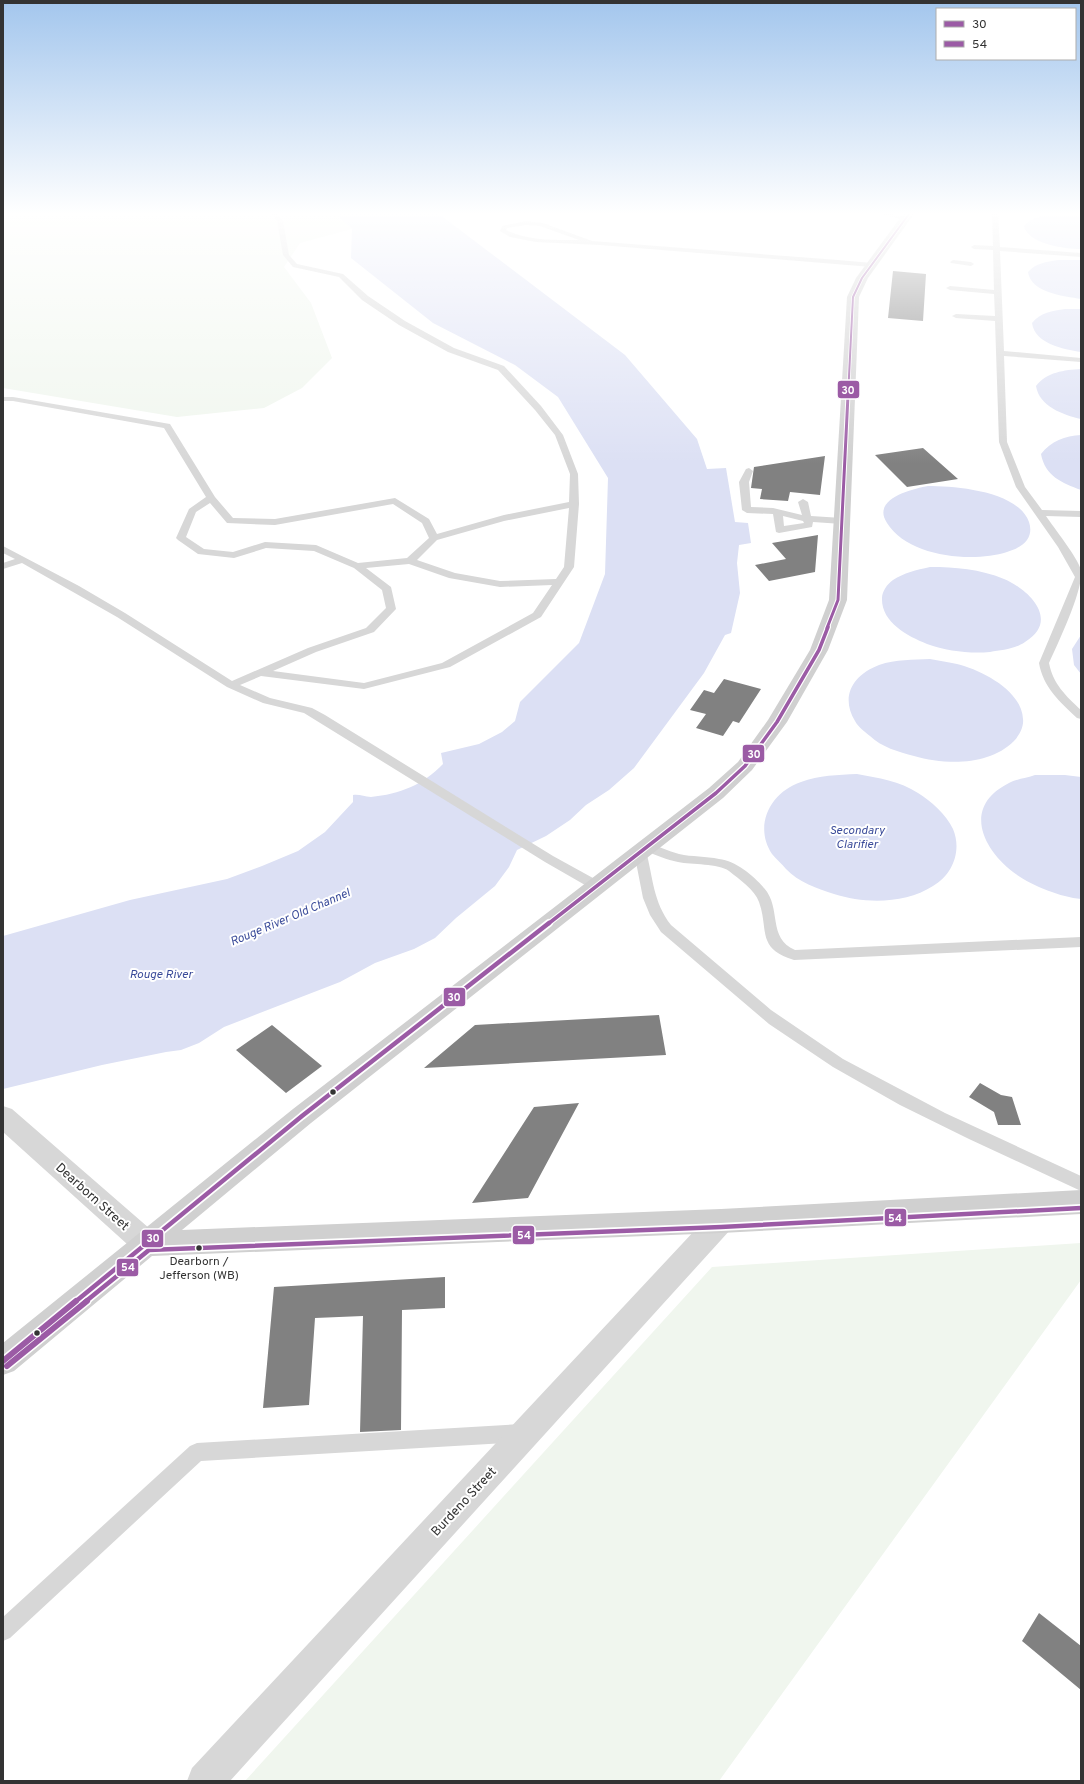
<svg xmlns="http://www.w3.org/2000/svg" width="1084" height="1784" font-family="Overpass,sans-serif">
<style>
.green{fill:#f0f6ee}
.water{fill:#dce0f4}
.building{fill:#818181}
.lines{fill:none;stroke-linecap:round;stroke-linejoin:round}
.lane{fill:#d7d7d7;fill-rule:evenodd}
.street{fill:#d7d7d7;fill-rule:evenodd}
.secondary{fill:#d0d0d0;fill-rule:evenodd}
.bus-1-far4-casing{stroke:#fff;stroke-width:3.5}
.bus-1-far3-casing{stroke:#fff;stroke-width:5}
.bus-1-far2-casing{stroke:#fff;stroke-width:6}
.bus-1-far1-casing{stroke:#fff;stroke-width:8}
.bus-1-casing{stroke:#fff;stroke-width:9}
.bus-2-far1-casing{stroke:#fff;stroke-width:8}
.bus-2-casing{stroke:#fff;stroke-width:9}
.bus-1-far4{stroke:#9b5ba5;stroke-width:2}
.bus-1-far3{stroke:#9b5ba5;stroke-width:3}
.bus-1-far2{stroke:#9b5ba5;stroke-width:3.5}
.bus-1-far1{stroke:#9b5ba5;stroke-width:4.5}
.bus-1{stroke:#9b5ba5;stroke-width:6}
.bus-2-far1{stroke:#9b5ba5;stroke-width:4.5}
.bus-2{stroke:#9b5ba5;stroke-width:6}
.bus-dot{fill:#333;stroke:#fff;stroke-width:1.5}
.labels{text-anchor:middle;stroke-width:4;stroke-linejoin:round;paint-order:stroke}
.water-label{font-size:12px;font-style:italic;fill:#3b4c9a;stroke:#fff}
.near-bus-label{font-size:12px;fill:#333;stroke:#fff}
.near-street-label{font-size:13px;fill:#333;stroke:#fff}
.line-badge{stroke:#fff;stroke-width:1.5}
.badge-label{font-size:11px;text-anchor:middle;font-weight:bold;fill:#fff}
</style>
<rect width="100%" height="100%" fill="#fff"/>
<path class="green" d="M3,214h333l16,15 -52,14 -16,24 27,36 21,55 -30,30 -38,20 -87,9 -174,-29z
M1081,1243v37l-362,501h-474l467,-514z"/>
<path class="water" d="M336,214h103l186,141 72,84 10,30 19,-1 9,54 13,1 3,20 -12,2 -2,18 3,30 -9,40 -6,2 -21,38 -70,95 -25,22 -23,15 -16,15 -24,16 -29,14 -8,17 -14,19 -39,32 -21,20 -21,11 -39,14 -35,19 -116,45 -25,16 -18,7 -15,2 -64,13 -99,24v-153l127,-36 97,-21 35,-13 36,-15 27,-19 28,-30v-7c7,-1 11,2 18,2 29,-3 52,-12 72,-33l-2,-11 38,-9 23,-12 13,-11 5,-19 59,-59 26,-69 3,-96 -50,-81 -43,-32 -82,-42 -82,-65 1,-29z
M1053,215l28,1v33c-16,0 -53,-5 -57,-23 8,-9 18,-10 29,-11z
M1058,260h23v39c-17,-3 -50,-6 -53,-27 8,-9 18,-10 30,-12z
M1065,309h16v43c-18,-3 -46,-8 -49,-29 9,-11 20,-12 33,-14z
M1081,369v50c-18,-4 -42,-13 -45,-33 11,-14 28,-16 45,-17z
M1081,435v55c-19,-7 -36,-14 -40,-36 10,-13 24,-18 40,-19z
M928,486c28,0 90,5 101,36 2,6 2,12 -2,18 -4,6 -13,10 -20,12 -35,11 -99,5 -120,-29 -16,-24 25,-34 41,-37z
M930,567c25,0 50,2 74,12 26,11 56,42 21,63 -10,7 -23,8 -35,10 -20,2 -43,-1 -63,-8 -20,-8 -46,-22 -45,-46 0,-6 5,-14 11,-18 11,-7 23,-10 37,-13z
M1081,635v39l-7,-9 -2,-16z
M930,659c9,2 19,3 27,5 25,6 65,27 66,55 1,8 -4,17 -9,22 -25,25 -68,24 -100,15 -15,-4 -33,-9 -44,-20 -5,-4 -12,-9 -15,-15 -15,-25 -2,-46 24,-56 17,-6 34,-5 51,-6z
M857,774c21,4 43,7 61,19 13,8 28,21 35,36 9,21 0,46 -20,57 -28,18 -68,18 -99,8 -16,-5 -36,-12 -48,-25 -4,-5 -10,-10 -14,-15 -19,-29 -1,-62 29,-72 18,-7 37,-7 56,-8z
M1035,775h30l16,2v122c-21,-2 -51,-14 -68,-27 -32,-25 -50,-66 -4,-89 7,-4 18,-5 26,-8z"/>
<path class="building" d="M893,271l33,3 -3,47 -35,-3z
M923,448l35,31 -51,8 -32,-32z
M825,456l-5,39 -30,-3 -2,9 -28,-2 2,-10 -11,-1 3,-21z
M818,535l-3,37 -46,9 -14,-16 31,-6 -14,-16z
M724,679l37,10 -22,34 -6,-2 -10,15 -27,-8 10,-14 -16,-4 14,-20 10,3z
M659,1015l7,40 -242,13 51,-43z
M272,1025l50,41 -36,27 -50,-43z
M980,1083l21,12 11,2 9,28h-23l-4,-13 -25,-15z
M579,1103l-51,95 -56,5 62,-96z
M445,1277v31l-43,2 -1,120 -41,2 3,-116 -48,2 -6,87 -46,3 11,-121z
M1039,1613l42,33v44l-59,-49z"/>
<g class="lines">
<path class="lane" d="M272,214h6l5,7 6,34 8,9 46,10 25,22 37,25 49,27 50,18 37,40 22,29 15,39 1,30 -5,63 -33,50 -91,50 -86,22 -103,-13 -21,9 30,13 42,10 13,7 228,141 49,27 1,3 -1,3 -5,1 -5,-1 -47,-27 -241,-149 -41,-10 -36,-16 -110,-70 -95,-54 -19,6v-6l12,-4 -12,-6v-7l76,40 46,27 107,68 76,-33 58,-20 20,-20 -4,-18 -28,-22 -40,-17 -48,-3 -32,10 -36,-4 -20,-14 -2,-2 13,-29 17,-12 -42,-69 -151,-27h-10v-4h10l157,27 45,73 18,21 42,1 120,-21 34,21 8,15 67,-19 65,-13 1,-28 -15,-39 -20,-25 -37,-40 -50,-18 -49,-27 -37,-25 -23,-23 -46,-10 -10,-12 -6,-34zM210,503l17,20 48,2 118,-21 29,19 7,15 -22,20 -49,5 -42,-18 -51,-3 -32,10 -29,-3 -18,-12 10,-25zM569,508l-5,59 -8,12 -56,2 -45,-8 -38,-13 20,-20 67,-19zM409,564l40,14 51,9 52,-2 -19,28 -91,50 -78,20 -91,-12 43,-19 58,-20 22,-23 -5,-22 -25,-19z
M879,214h15l15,4 -3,2z
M992,214h6l2,33 81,6v4l-81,-6 4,100 77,7v4l-77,-6 3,86 18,45 17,23 39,1v6l-35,-1c8,12 32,42 35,54 3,19 -23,73 -32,93 4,21 17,33 32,47v9l-4,-1c-17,-16 -34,-31 -38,-55l36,-86 -17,-30 -42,-60 -17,-45 -4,-121 -39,-3 -4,-2 4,-2 39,2 -1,-22 -44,-4 -4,-2 4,-2 44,4 -1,-40 -19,-1 -3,-2 3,-2 19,1z
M526,221l17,2 49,18 246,19 34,3 3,2 -3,2 -272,-22 -64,-3 -26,-5 -10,-6 2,-5zM526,225l14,1 39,14c-24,0 -50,1 -73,-10l1,-2z
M953,260l18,2 3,2 -3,2 -20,-3 -1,-1z
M749,468l4,3 -4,11 2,25 22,1 29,7 -4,-13 5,-3 5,3 3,14 31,2 5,3 -5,3 -29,-2 -1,5 -33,6 -3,-1 -3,-18 -26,-1 -5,-3 -3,-28 7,-13zM783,516l20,5 1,2 -20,3z
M647,843c11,3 21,8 32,11 13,3 27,2 40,5 17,2 34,16 45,29 18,20 3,50 31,62l286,-13v10l-287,13c-38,-12 -25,-30 -35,-58 -4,-12 -20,-23 -30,-31 -11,-8 -37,-6 -51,-9 -11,-2 -22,-7 -32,-11 7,26 7,51 25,74l100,85 72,49 102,54 136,63v15l-112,-52 -69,-34 -67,-38 -64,-43 -108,-92 -11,-17 -7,-17 -9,-46 2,-3 5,-1 2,-4z
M522,1424l6,3 3,6 -3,6 -6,3 -321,19 -191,177 -7,3v-24l187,-171 7,-3z"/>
<path class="street" d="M3,1106l9,3 145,126 4,9 -4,9 -10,3 -10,-3 -134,-121z
M721,1209l10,4 4,8 -4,8 -501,552h-43l5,-13 519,-555z"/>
<path class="secondary" d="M903,214h11l-46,64 -9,19 -12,303 -19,50 -41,72 -35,48 -29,28 -412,325 -129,107 539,-21 360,-19v24l-360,19 -569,23 -138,115 -11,4v-32l290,-234 416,-321 29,-26 30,-42 42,-70 19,-50 18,-303 9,-19z"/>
<g class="bus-1-far4-casing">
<path id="bus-1-far4" d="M848,396l5,-99 9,-19 47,-64"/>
</g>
<g class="bus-1-far3-casing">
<path id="bus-1-far3" d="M827,628l11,-28 10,-205"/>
</g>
<g class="bus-1-far2-casing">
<path id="bus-1-far2" d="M548,924l168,-131 29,-27 32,-44 42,-72 9,-23"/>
</g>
<g class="bus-1-far1-casing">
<path id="bus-1-far1" d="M75,1302l227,-186 247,-193"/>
</g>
<g class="bus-1-casing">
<path id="bus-1" d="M3,1361l73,-60"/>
</g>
<g class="bus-2-far1-casing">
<path id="bus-2-far1" d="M85,1302l64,-52 572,-23 360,-19"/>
</g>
<g class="bus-2-casing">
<path id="bus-2" d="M7,1366l80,-65"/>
</g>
<use href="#bus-1-far4" class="bus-1-far4"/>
<use href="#bus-1-far3" class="bus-1-far3"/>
<use href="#bus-1-far2" class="bus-1-far2"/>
<use href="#bus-1-far1" class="bus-1-far1"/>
<use href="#bus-1" class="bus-1"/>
<use href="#bus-2-far1" class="bus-2-far1"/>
<use href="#bus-2" class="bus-2"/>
</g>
<linearGradient id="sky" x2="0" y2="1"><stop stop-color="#a3c6ed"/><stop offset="0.46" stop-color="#fff"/><stop offset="1" stop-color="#fff" stop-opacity="0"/></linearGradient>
<rect width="1084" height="464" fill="url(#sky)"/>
<g class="bus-dot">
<circle cx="333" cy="1092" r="3.5"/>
<circle cx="199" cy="1248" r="3.5"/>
<circle cx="37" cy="1333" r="3.5"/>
</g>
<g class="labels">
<g class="water-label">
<text x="857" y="834">Secondary<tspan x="857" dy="14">Clarifier</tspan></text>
<text transform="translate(290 917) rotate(-23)" y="4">Rouge River Old Channel</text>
<text x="161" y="978">Rouge River</text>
</g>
<g class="near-bus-label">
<text x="199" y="1265">Dearborn /<tspan x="199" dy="14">Jefferson (WB)</tspan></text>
</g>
<g class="near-street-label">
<text transform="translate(93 1196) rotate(42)" y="5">Dearborn Street</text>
<text transform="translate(463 1501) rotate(-47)" y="5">Burdeno Street</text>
</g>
</g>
<g class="line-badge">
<rect x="837" y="380" width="23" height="19" rx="4" fill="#9b5ba5"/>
<rect x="742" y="744" width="23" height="19" rx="4" fill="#9b5ba5"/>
<rect x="443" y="987" width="23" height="20" rx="4" fill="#9b5ba5"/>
<rect x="884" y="1208" width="23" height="19" rx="4" fill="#9b5ba5"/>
<rect x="512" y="1225" width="23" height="20" rx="4" fill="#9b5ba5"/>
<rect x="141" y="1229" width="23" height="19" rx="4" fill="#9b5ba5"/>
<rect x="116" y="1258" width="23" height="19" rx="4" fill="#9b5ba5"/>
</g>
<g class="badge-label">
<text x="848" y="394">30</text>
<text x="754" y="758">30</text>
<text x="454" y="1001">30</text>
<text x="895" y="1222">54</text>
<text x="524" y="1239">54</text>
<text x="153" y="1242">30</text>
<text x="128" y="1271">54</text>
</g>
<rect width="1084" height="1784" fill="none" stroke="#333333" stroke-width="8"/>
<rect x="936" y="8" width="140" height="52" fill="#ffffff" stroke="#adadad"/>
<rect x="944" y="21" width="20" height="6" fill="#9b5ba5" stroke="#adadad"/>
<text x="972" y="28" font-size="12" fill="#333333">30</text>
<rect x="944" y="41" width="20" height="6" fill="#9b5ba5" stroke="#adadad"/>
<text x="972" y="48" font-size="12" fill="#333333">54</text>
</svg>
